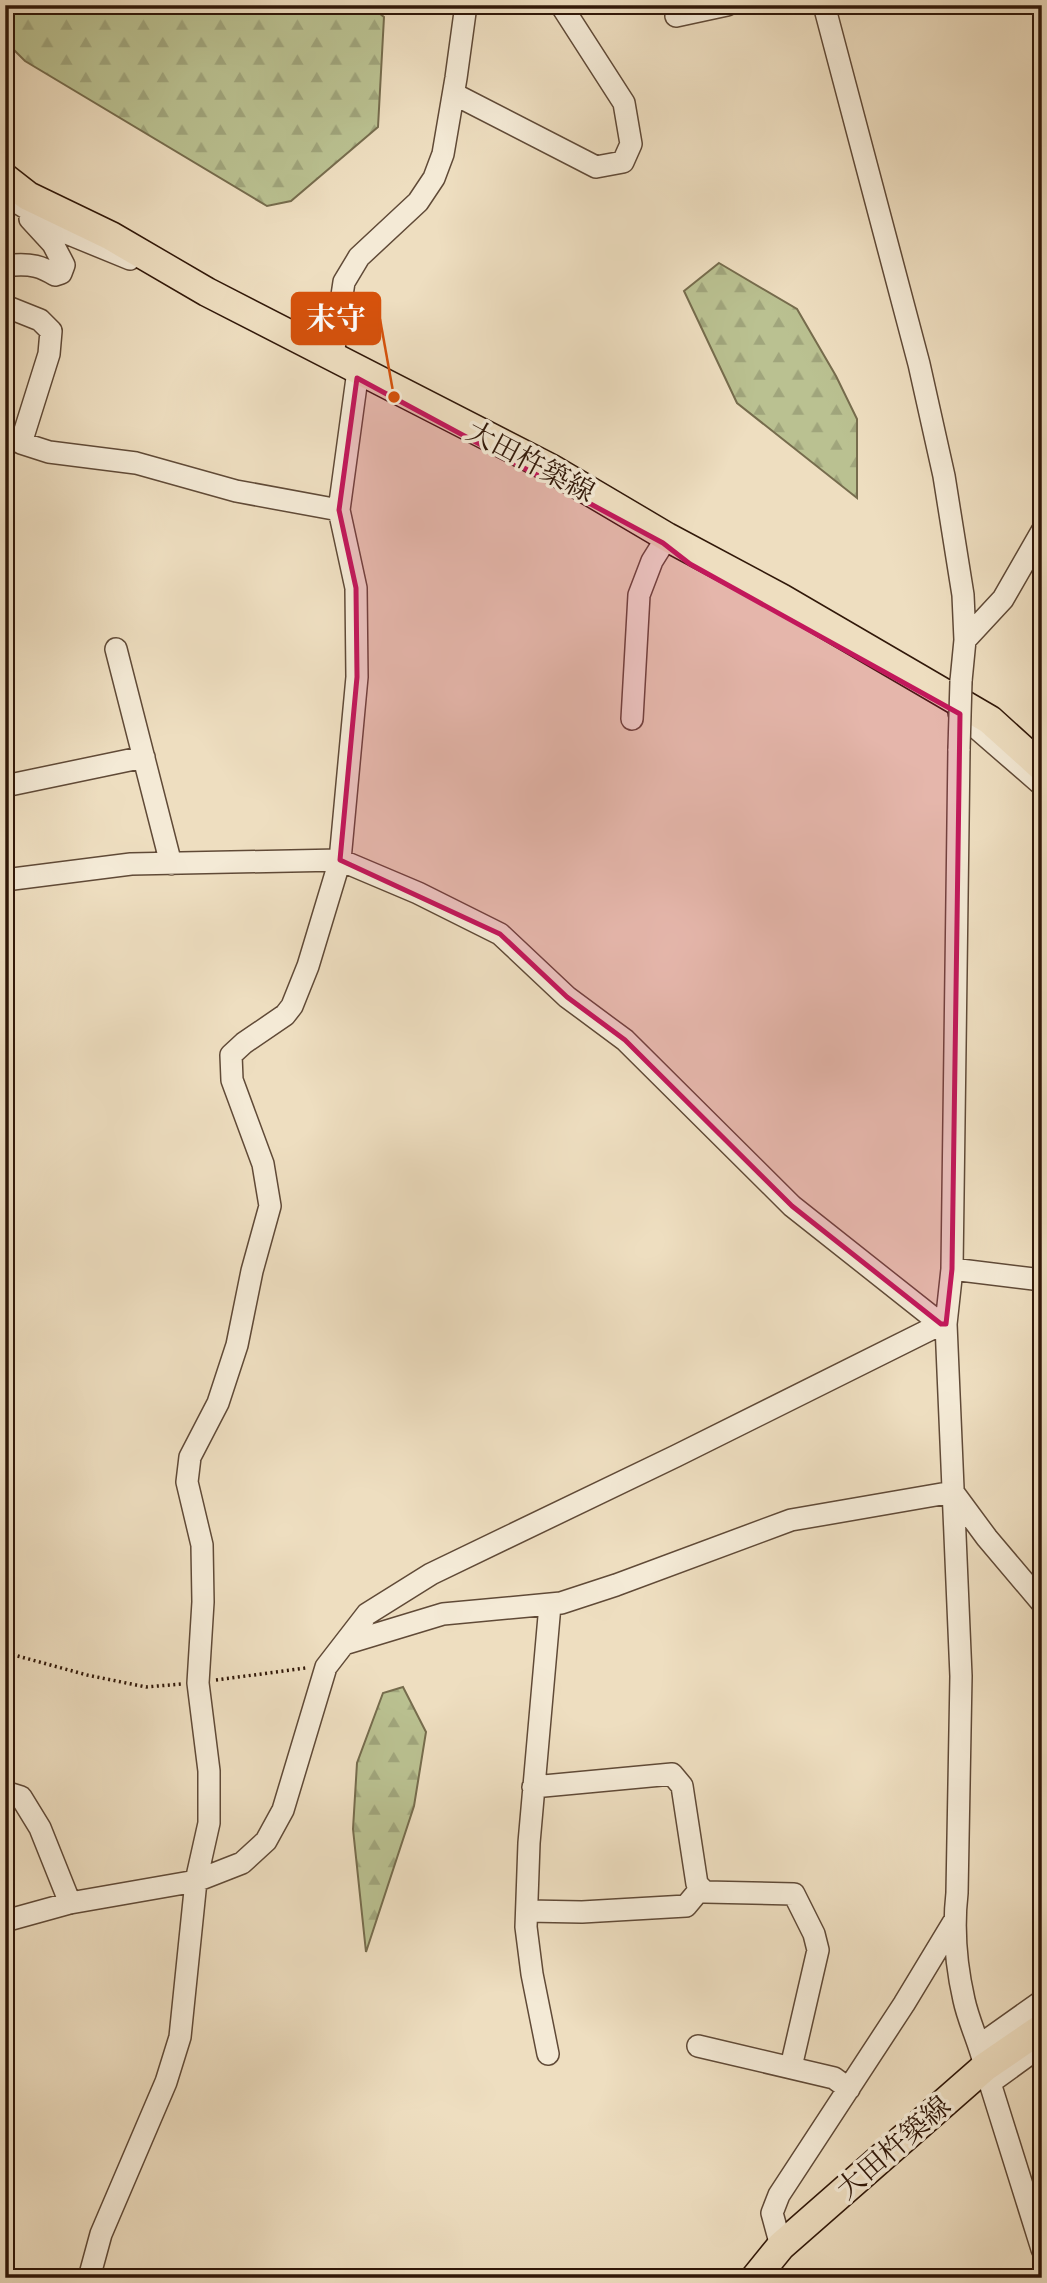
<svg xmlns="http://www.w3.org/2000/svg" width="1047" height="2283" font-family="'Libre Bodoni','Noto Serif JP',serif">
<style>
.forest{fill:url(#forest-firs);stroke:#766c4d;stroke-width:2}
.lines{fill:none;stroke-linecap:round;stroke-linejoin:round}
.minor-casing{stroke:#604a37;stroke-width:24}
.major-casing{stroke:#311809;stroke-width:31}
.path{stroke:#311809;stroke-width:3.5;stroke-dasharray:2 3.5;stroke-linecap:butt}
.minor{stroke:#f4ead6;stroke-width:21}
.major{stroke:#eedec0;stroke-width:28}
.minor-bridge-casing{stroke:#604a37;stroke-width:24;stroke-linecap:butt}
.minor-bridge{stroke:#f4ead6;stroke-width:21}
.marked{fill:#c2185b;fill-opacity:0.2;stroke:#c2185b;stroke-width:5;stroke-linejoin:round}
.labels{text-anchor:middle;stroke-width:7;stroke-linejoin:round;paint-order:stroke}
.street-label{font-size:28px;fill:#311809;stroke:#f4ead6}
.leader{fill:none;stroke:#d6520c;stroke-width:2.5}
.callout-dot{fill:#d6520c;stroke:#f4ead6;stroke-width:2.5}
.callout{fill:#d6520c;stroke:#d6520c;stroke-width:2.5}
.callout-label{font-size:30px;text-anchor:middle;font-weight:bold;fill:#fff}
</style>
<defs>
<pattern id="forest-firs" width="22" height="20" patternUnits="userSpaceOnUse" patternTransform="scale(1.75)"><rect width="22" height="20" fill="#bac191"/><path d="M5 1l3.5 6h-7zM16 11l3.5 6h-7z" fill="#a0a57c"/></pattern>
</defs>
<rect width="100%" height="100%" fill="#eedec0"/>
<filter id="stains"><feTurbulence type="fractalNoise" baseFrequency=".00286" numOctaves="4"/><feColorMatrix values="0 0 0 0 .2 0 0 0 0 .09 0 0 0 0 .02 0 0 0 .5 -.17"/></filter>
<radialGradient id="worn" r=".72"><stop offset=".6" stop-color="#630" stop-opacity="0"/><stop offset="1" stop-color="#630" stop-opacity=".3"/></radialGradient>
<path class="forest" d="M5,5h364l15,12 -6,110 -87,74 -24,5 -242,-145 -20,-20z
M719,263l78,46 39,67 21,43v79l-120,-95 -53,-112z
M403,1687l23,45 -12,74 -48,146 -13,-123 4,-66 26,-70z"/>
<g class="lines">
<g class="minor-casing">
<path id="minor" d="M824,5l95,359 25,112 19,119 2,45 -4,41
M676,16l51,-11
M454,94l142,73 27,-5 8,-18 -7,-41 -63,-98
M18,203l51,31 61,25
M14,265c17,-1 27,1 41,10l6,-2 3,-8 -11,-21 -23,-25
M5,306l35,14 11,11 -2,23 -28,89 28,9 87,11 100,28 103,19
M333,355l11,-73 15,-25 59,-55 16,-24 9,-24 13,-76 10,-73
M965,640l38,-41 39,-68
M116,649l55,215
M959,713l83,72
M632,719l7,-124 13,-34 15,-24
M959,749l-7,520 -6,55 15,352 -4,217c-4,35 -1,72 7,107 5,23 16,44 21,67l57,182
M5,786l139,-29
M5,880l126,-16 209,-4 78,33 82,41 67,63 58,43 167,166 149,118
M952,1269l90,11
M953,1492l34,46 55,65
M344,1644l99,-30 118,-11 55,-18 175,-65 162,-28
M533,1787l139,-13 10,12 15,98 8,8 89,2 20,40 4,16 -27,117
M5,1792l16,5 19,31 30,75
M527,1911l55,1 104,-6 15,-18
M5,1921l65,-18 126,-22 46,-18 24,-22 17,-31 43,-143 41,-53 64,-40 245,-118 265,-132h5
M980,2045l62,-44
M698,2046l136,32 15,11
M548,2054l-16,-80 -6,-47 3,-84 21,-238
M991,2082l51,-37
M781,2246l-9,-33 7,-18 125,-191 49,-81
M89,2278l12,-44 65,-152 14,-45 16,-156 13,-58v-52l-11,-88 5,-81 -1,-57 -15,-63 3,-25 28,-54 19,-58 15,-74 18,-65 -7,-42 -31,-84 -1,-25 13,-12 41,-28 7,-9 16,-40 32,-106 17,-183 -1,-89 -17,-78 18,-132 -3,-10"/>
</g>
<g class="major-casing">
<path id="major" d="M5,178l23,18 83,40 96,56 345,177 115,68 114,61 209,122 52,47
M755,2278l26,-32 204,-179 57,-39"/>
</g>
<path class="path" d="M5,1646l9,9 73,20 59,12 35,-3
M216,1680l90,-12"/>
<use href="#minor" class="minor"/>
<use href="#major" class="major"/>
<g class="minor-bridge-casing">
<path id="minor-bridge" d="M959,749l2,-68"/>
</g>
<use href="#minor-bridge" class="minor-bridge"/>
</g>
<path class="marked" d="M357,378l306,165 27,21 270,150 -8,555 -6,55h-5l-149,-118 -167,-166 -58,-43 -67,-63 -160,-74 17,-183 -1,-89 -17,-78z"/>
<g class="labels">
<g class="street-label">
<text transform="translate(531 461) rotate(28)" y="10">大田杵築線</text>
<text transform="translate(893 2147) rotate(-41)" y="10">大田杵築線</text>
</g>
</g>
<path class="leader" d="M394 397L380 319"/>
<circle class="callout-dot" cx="394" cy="397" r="7"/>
<rect class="callout" x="292" y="293" width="88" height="51" rx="7"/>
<g class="callout-label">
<text x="336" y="329">末守</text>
</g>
<rect width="1047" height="2283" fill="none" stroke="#eedec0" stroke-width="28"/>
<rect x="7" y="7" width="1033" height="2269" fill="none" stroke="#311809" stroke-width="3.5"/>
<rect x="14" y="14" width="1019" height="2255" fill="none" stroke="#311809" stroke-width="2"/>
<rect width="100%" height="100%" filter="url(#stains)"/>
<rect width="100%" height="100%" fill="url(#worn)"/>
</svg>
